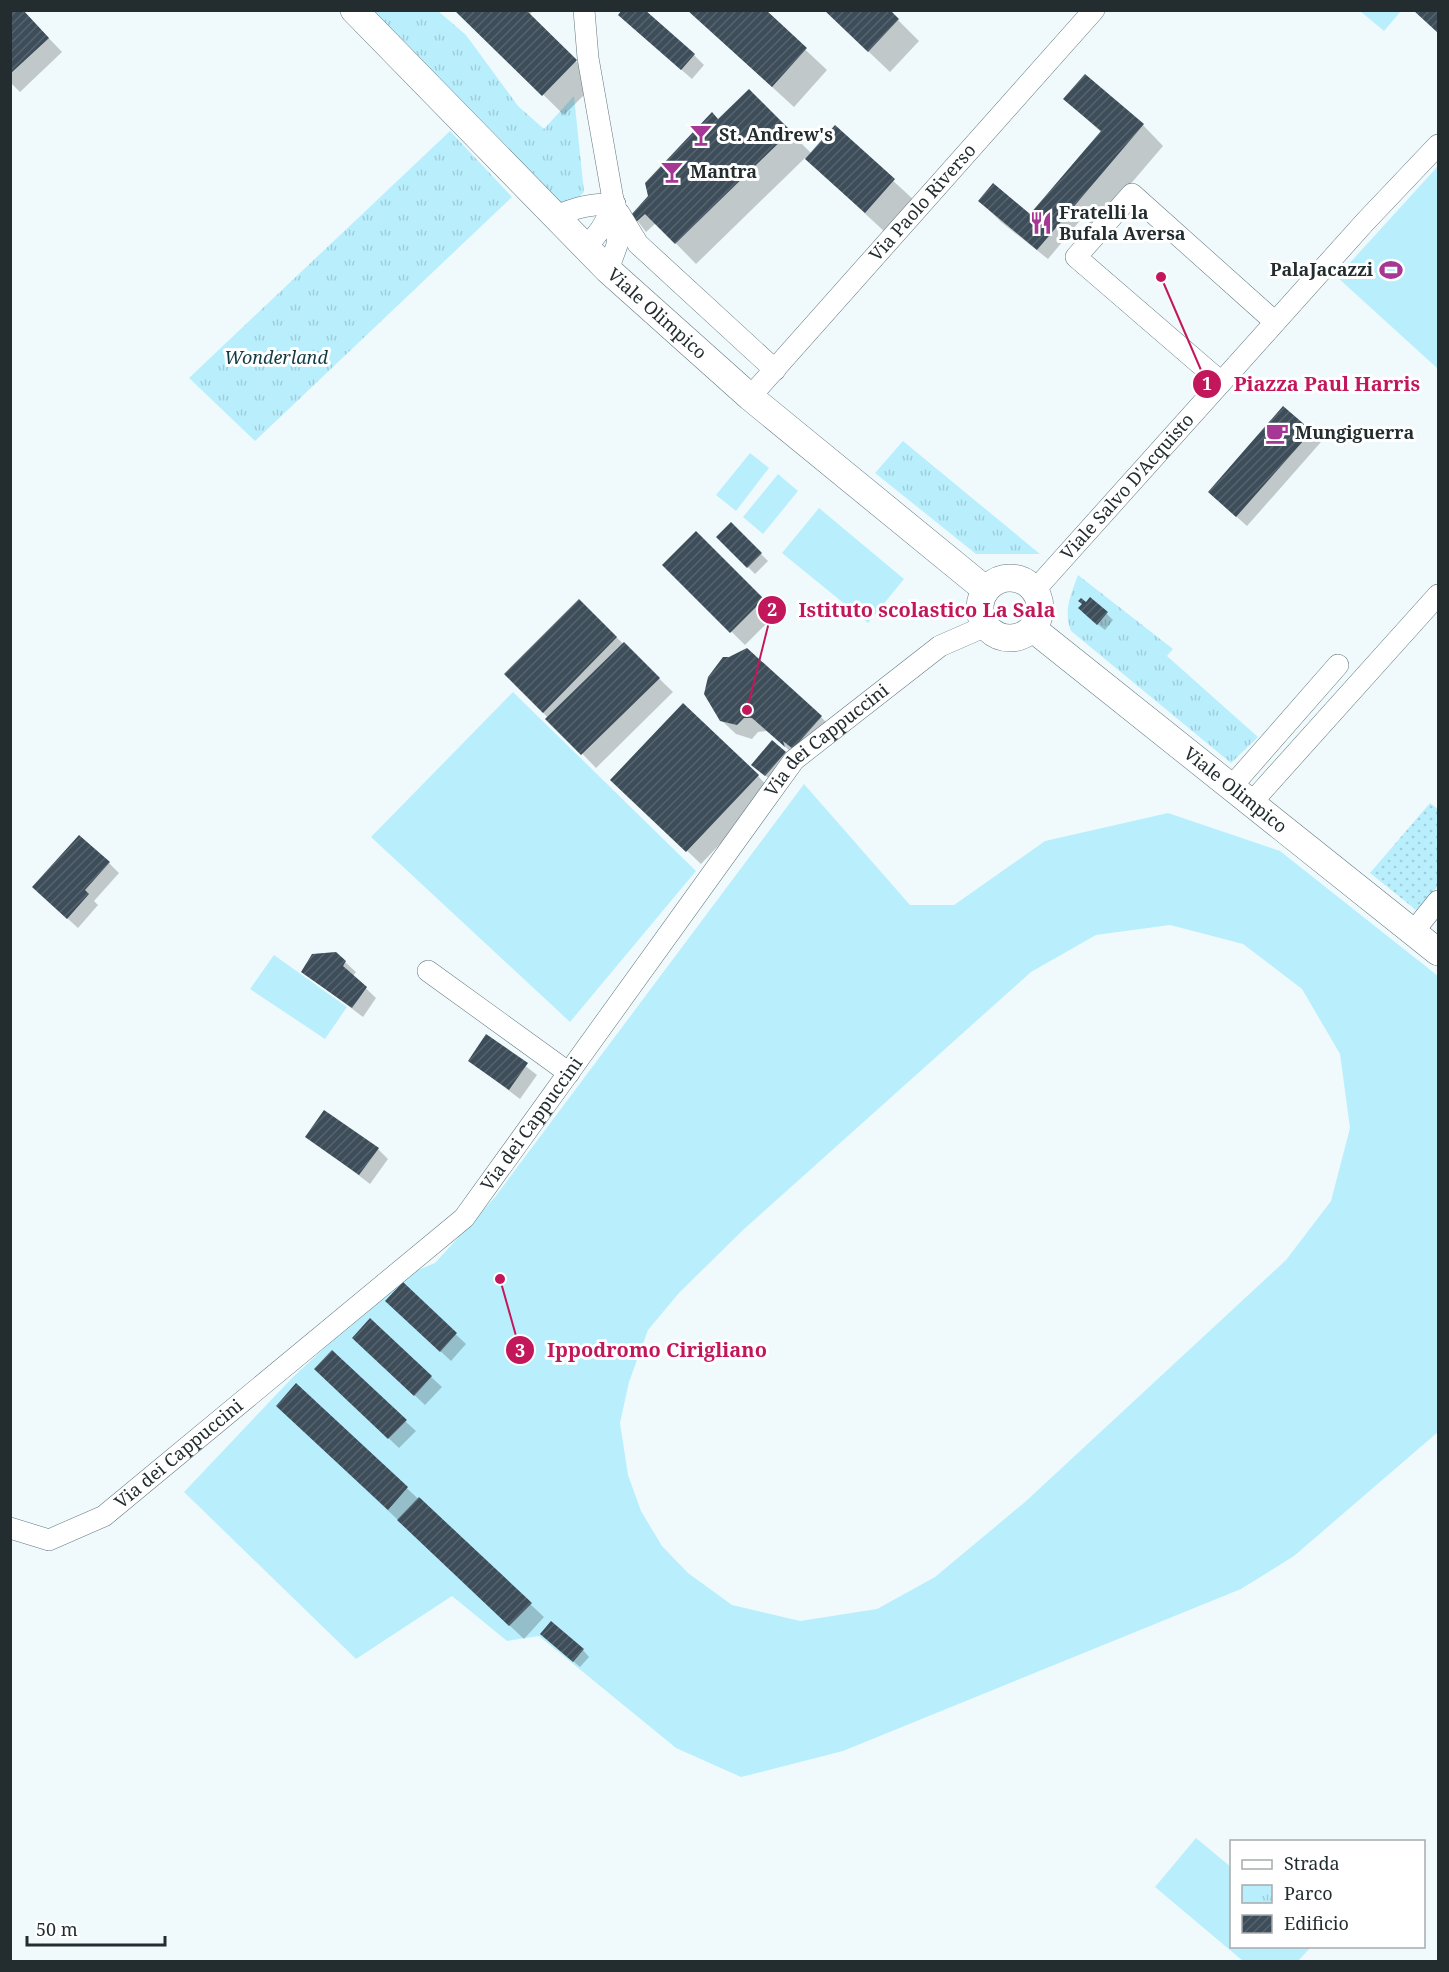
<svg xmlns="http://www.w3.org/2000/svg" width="1449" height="1972" font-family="'Noto Serif',serif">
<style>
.grass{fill:url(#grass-dots)}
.park{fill:url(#park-tufts)}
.garden{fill:#b9effd;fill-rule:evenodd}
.shadow{fill:#0003}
.building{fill:url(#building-hatch)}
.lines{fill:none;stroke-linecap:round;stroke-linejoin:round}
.minor-casing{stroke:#637a80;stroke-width:22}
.major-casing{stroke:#637a80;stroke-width:28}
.minor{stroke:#fff;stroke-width:21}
.major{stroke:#fff;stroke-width:27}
.labels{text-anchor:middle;stroke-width:6;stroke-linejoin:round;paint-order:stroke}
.poi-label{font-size:18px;font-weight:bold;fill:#232d2f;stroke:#fff;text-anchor:start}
.street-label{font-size:18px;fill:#232d2f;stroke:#fff}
.park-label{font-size:18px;font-style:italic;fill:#123b43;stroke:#fff}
.leader{fill:none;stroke:#c2185b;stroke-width:2}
.callout-dot{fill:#c2185b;stroke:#fff;stroke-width:2}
.mark-label{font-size:18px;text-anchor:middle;font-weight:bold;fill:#fff}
.callout-label{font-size:20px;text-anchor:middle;font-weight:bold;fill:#c2185b;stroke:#fff;stroke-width:6;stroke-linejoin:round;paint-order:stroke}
</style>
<defs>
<pattern id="grass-dots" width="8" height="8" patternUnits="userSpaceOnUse" patternTransform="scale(1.5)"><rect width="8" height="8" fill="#b9effd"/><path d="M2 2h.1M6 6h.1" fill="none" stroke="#9fcdd9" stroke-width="1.8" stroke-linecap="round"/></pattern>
<pattern id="park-tufts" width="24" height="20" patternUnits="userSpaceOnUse" patternTransform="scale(1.5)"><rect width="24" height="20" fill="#b9effd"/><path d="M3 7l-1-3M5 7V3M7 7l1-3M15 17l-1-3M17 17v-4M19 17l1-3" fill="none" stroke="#9fcdd9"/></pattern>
<pattern id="building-hatch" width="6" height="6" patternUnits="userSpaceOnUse" patternTransform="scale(1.5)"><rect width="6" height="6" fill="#3d4d59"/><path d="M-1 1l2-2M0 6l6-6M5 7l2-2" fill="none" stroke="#57646e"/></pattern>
</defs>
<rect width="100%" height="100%" fill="#f0fafd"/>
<path class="grass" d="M1430,803l8,6v77l-22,24 -46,-37z"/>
<path class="park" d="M369,11h69l28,24 52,71 26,23 30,-33 10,96 -10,10 -18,2z
M450,131l62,66 -257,244 -66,-63z
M903,441l137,113h-64l-101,-81z
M1078,575l95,74 -6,7 91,81 -27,26 -160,-132c-8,-20 0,-37 7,-56z"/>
<path class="garden" d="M1360,11h41l-17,20z
M1438,166v203l-101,-92z
M750,453l19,15 -33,43 -20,-16z
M778,474l20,17 -35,43 -20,-17z
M819,508l85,71 -36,44 -86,-70z
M513,692l183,179 -126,151 -199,-185z
M804,784l106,121h44l91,-64 123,-28 112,38 158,125v456l-144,124 -53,33 -398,162 -102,26 -65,-29 -137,-112 -32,5 -55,-45 -96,63 -172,-167 108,-114 109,-101 34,-14 60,-66zM1170,925l73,19 59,45 38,65 10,74 -19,73 -45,59 -261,242 -90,75 -58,32 -77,12 -68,-16 -44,-32 -26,-27 -21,-35 -13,-36 -8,-52 9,-41 19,-52 31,-37 64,-63 288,-258 65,-37z
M274,955l73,52 -22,32 -75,-50z
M1196,1838l35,29 1,79 79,1 -13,14h-55l-88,-74z"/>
<path class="shadow" d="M10,10h12l40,42 -42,40 -10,-10z
M457,10h77l-5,5 68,67 -33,33z
M688,10h75l64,60 -33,37z
M825,10h63l31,31 -29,31z
M630,25l64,30 10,10 -12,14z
M749,91l63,63 23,-27 80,74 -29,32 -81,-75 -109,106 -40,-41 -10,9 -13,-17 85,-94z
M1065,99l78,26 20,21 -69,81 -11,-10 -35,42 -47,-37 -21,-21 50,15 72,-83z
M1311,432l10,10 -74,84 -27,-24z
M731,524l37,37 -13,13 -37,-37z
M696,533l80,81 -31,31 -81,-80z
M579,601l94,91 -77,76 -90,-94z
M1107,614l6,6 -8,10 -19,-15z
M747,649l74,68 14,14 -38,26 -30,-26 -9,1 -6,7 -16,-5 -15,-14z
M785,753l6,7 -18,22 -13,-11z
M758,776l13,14 -70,74 -75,-71z
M109,863l10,10 -25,28 4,4 -20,23 -33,-30z
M335,953l21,19 -3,4 23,22 -13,19 -60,-45z
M487,1036l50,39 -17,24 -50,-38z
M307,1136l71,13 10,10 -18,25z
M403,1284l63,60 -15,17 -54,-50z
M371,1321l71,66 -17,18 -61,-57z
M326,1379l79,42 11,10 -17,17z
M297,1385l247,232 -20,22 -233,-220z
M548,1640l35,10 6,7 -9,10z"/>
<path class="building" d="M10,10h13l26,28 -39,36z
M454,10h72l51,50 -35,36z
M622,10h23l50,44 -14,16 -63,-55z
M687,10h79l41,38 -35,39z
M824,10h66l9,9 -31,33z
M1413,10h25v23z
M1085,74l59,50 -107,126 -59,-49 15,-18 37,31 71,-83 -38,-32z
M749,89l42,42 -116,113 -30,-30 -10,9 -4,-8 17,-19 -3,-13 67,-71 6,7z
M835,125l60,54 -30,34 -60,-54z
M1283,406l29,25 -76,86 -28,-25z
M731,522l31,31 -15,15 -31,-31z
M696,531l68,68 -34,34 -68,-68z
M1090,597l18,15 -11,13 -19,-17 4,-4 -4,-3 3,-3 5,4z
M579,599l38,38 -74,76 -39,-39z
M624,642l36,36 -79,77 -36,-36z
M747,648l75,68 -29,33 -10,-8 2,6 -33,-29h-8l-7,7 -17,-4 -16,-27 4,-17 15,-20h6z
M683,703l76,72 -73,77 -76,-72z
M772,740l14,12 -21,24 -14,-11z
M79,835l31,27 -25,28 4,4 -22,25 -35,-32z
M336,952l10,9 -3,5 24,21 -15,21 -51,-36 11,-18z
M486,1034l42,29 -19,27 -41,-29z
M324,1110l55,38 -20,27 -54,-38z
M403,1282l54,51 -17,19 -55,-51z
M370,1318l62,58 -18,20 -62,-58z
M332,1350l75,70 -19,19 -74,-70z
M296,1383l112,104 -20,23 -112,-104z
M419,1497l113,106 -23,23 -112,-106z
M551,1621l33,28 -11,13 -33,-28z"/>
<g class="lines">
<g class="minor-casing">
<g id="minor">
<path d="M584,10l4,48 30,170 -1,17 -9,25"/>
<path d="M619,213l19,31 137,126"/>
<path d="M554,217c21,-9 37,-14 61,-13"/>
<path d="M586,248l15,-19 14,-25"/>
<path d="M1221,382l-145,-125 56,-63 143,128"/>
<path id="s1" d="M750,397l344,-387"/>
<path id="s2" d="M1034,591l331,-369 73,-77"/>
<path d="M1232,786l106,-121"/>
<path d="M1252,802l186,-207"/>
<path d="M1413,932l25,-31"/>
<path d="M428,971l141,102"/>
<path id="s3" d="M10,1528l39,12 55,-24 360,-298 330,-458 146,-114 46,-20"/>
</g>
</g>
<g class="major-casing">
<g id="major">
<path id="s4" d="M354,10l254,260 142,127 236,193"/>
<circle cx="1010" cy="608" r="30"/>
<path id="s5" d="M1032,628l406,324"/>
</g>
</g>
<use href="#minor" class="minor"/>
<use href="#major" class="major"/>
</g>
<defs>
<g id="bar-bare" transform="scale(1.8)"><path d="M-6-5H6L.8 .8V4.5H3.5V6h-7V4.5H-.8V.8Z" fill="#a73794" stroke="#fff" stroke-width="2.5" paint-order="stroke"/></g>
<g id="restaurant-bare" transform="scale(1.8)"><path d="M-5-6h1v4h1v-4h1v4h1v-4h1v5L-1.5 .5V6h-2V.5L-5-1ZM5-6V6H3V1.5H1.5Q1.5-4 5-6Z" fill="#a73794" stroke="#fff" stroke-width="2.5" paint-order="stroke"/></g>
<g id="stadium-bare" transform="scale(1.8)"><path d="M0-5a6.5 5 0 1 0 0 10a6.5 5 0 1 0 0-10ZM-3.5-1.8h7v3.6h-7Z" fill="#a73794" stroke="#fff" stroke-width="2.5" paint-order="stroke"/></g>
<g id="cafe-bare" transform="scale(1.8)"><path d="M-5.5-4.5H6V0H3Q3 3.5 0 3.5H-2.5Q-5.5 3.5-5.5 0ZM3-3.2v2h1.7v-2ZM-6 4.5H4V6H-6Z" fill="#a73794" stroke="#fff" stroke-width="2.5" paint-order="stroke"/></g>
</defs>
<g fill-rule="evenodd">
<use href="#bar-bare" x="701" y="135"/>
<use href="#bar-bare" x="672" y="172"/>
<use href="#restaurant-bare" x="1041" y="223"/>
<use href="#stadium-bare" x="1391" y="270"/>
<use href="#cafe-bare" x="1277" y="433"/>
</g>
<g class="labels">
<g class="poi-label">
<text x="719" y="141">St. Andrew's</text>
<text x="690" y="178">Mantra</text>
<text x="1059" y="219">Fratelli la<tspan x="1059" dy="21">Bufala Aversa</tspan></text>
<text x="1373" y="276" text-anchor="end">PalaJacazzi</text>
<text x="1295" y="439">Mungiguerra</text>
</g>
<g class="street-label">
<text dy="6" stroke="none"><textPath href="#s1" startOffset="260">Via Paolo Riverso</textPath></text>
<text dy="6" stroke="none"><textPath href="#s4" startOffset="429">Viale Olimpico</textPath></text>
<text dy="6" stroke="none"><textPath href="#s2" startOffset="140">Viale Salvo D'Acquisto</textPath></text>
<text dy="6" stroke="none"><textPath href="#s3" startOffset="1170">Via dei Cappuccini</textPath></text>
<text dy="6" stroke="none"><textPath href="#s5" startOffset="260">Viale Olimpico</textPath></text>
<text dy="6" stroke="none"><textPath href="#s3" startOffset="684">Via dei Cappuccini</textPath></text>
<text dy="6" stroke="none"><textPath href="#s3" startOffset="198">Via dei Cappuccini</textPath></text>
</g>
<g class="park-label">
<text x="276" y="364">Wonderland</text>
</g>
</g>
<path class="leader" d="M1161 277L1207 384M747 710L772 610M500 1279L520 1350"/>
<g class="callout-dot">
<circle cx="1161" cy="277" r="6"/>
<circle cx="747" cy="710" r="6"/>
<circle cx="500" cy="1279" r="6"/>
<circle cx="1207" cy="384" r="15"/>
<circle cx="772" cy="610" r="15"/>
<circle cx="520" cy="1350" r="15"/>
</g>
<g class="mark-label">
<text x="1207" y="390">1</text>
<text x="772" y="616">2</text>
<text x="520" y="1357">3</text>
</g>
<g class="callout-label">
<text x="1327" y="391">Piazza Paul Harris</text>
<text x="927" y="617">Istituto scolastico La Sala</text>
<text x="657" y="1357">Ippodromo Cirigliano</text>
</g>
<rect width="1449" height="1972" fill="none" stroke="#232d2f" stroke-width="24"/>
<rect x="1230" y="1840" width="195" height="108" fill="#ffffff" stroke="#a7abac" stroke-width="1.5"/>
<rect x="1242" y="1860" width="30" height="9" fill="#ffffff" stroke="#a7abac" stroke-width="1.5"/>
<text x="1284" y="1870" font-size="18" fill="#232d2f">Strada</text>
<rect x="1242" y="1885" width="30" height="18" fill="url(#park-tufts)" stroke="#a7abac" stroke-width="1.5"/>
<text x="1284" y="1900" font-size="18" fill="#232d2f">Parco</text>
<rect x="1242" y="1915" width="30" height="18" fill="url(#building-hatch)" stroke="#a7abac" stroke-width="1.5"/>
<text x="1284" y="1930" font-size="18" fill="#232d2f">Edificio</text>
<path d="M27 1936v9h138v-9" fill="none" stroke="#232d2f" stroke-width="3"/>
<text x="36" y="1936" font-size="18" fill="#232d2f" stroke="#ffffff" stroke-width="4.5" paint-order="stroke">50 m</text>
</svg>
